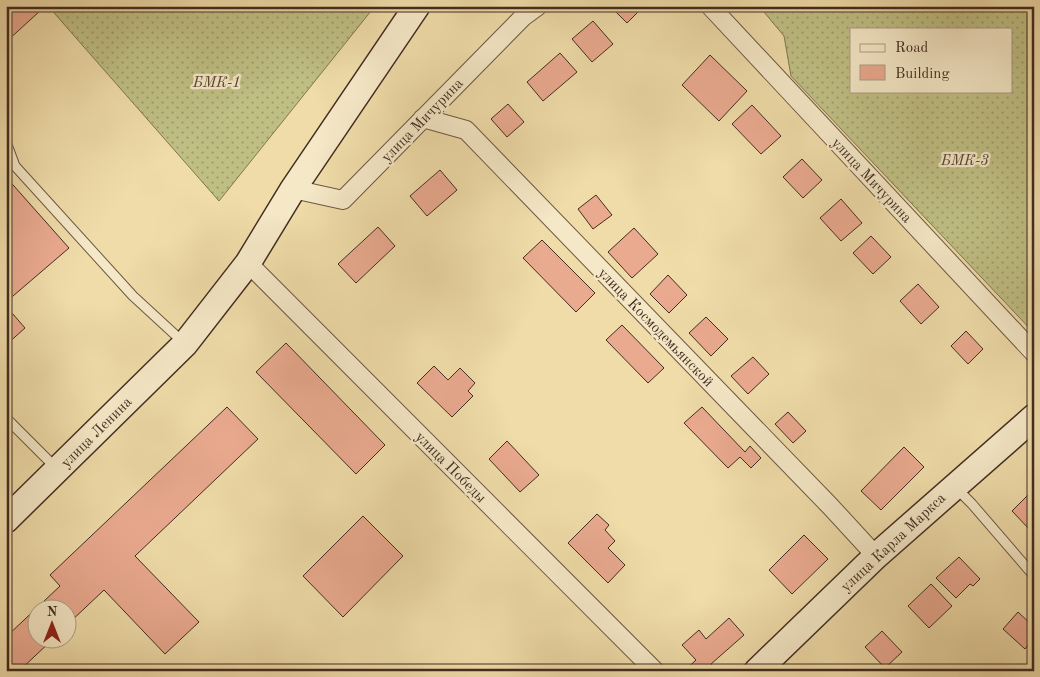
<svg xmlns="http://www.w3.org/2000/svg" width="1040" height="677" font-family="'Old Standard TT',serif">
<style>
.garden{fill:url(#garden-dots);stroke:#817652;fill-rule:evenodd}
.building{fill:#eaaa90;stroke:#432c21}
.lines{fill:none;stroke-linecap:round;stroke-linejoin:round}
.lane-casing{stroke:#6e5843;stroke-width:11}
.street-casing{stroke:#6e5843;stroke-width:20}
.secondary-casing{stroke:#432c21;stroke-width:28}
.lane{stroke:#f5e8c7;stroke-width:9}
.street{stroke:#f5e8c7;stroke-width:18}
.secondary{stroke:#f5e8c7;stroke-width:25}
.labels{text-anchor:middle;stroke-width:4.5;stroke-linejoin:round;paint-order:stroke}
.park-label{font-size:15px;font-style:italic;fill:#5c4935;stroke:#f5e8c7}
.street-label{font-size:15px;fill:#432c21;stroke:#f5e8c7}
</style>
<defs>
<pattern id="garden-dots" width="8" height="8" patternUnits="userSpaceOnUse" patternTransform="scale(1.25)"><rect width="8" height="8" fill="#bfbf84"/><path d="M2 2h.1M6 6h.1" fill="none" stroke="#9d9b6c" stroke-width="1.8" stroke-linecap="round"/></pattern>
</defs>
<rect width="100%" height="100%" fill="#efdca9"/>
<filter id="stains"><feTurbulence type="fractalNoise" baseFrequency=".004" numOctaves="4"/><feColorMatrix values="0 0 0 0 .2 0 0 0 0 .09 0 0 0 0 .02 0 0 0 .5 -.17"/></filter>
<radialGradient id="worn" r=".72"><stop offset=".6" stop-color="#630" stop-opacity="0"/><stop offset="1" stop-color="#630" stop-opacity=".3"/></radialGradient>
<path class="garden" d="M48,6h327l-156,195z
M759,6h275v327l-243,-257 -7,-40zM851,29h160v62h-160z"/>
<path class="building" d="M6,6h31l4,4 -35,32z
M612,6h32l-17,17 -16,-16z
M593,21l20,23 -21,18 -20,-23z
M560,53l17,19 -34,29 -16,-19z
M710,55l37,36 -28,30 -37,-36z
M508,104l16,18 -17,15 -16,-18z
M752,105l29,31 -20,18 -29,-30z
M802,159l20,21 -19,18 -20,-21z
M440,170l17,20 -30,26 -17,-20z
M6,177l63,71 -63,54z
M596,195l16,20 -19,14 -15,-20z
M841,199l21,24 -21,18 -21,-23z
M378,227l17,19 -39,37 -18,-19z
M634,228l24,26 -26,24 -24,-26z
M871,236l20,21 -18,17 -20,-21z
M542,240l53,53 -19,19 -53,-54z
M668,275l19,20 -18,18 -19,-19z
M918,284l21,23 -18,17 -21,-23z
M6,306l19,22 -19,17z
M706,317l22,22 -17,17 -22,-23z
M622,325l42,43 -16,15 -42,-43z
M966,331l17,18 -15,15 -17,-18z
M286,343l99,102 -29,29 -100,-102z
M753,357l16,17 -21,20 -17,-18z
M434,366l14,14 12,-12 15,15 -7,8 5,5 -21,21 -35,-34z
M227,407l31,32 -123,117 64,66 -34,32 -61,-64 -36,34v-14h-30v30h14l-33,31h-13v-34l54,-51 -10,-11z
M702,407l43,45 5,-6 11,12 -10,10 -11,-11 -12,11 -44,-45z
M788,412l18,19 -13,12 -18,-19z
M507,441l32,34 -19,17 -31,-33z
M904,447l20,20 -43,43 -20,-19z
M1034,489v38l-4,3 -18,-19z
M597,514l12,11 -4,5 10,11 -7,7 17,17 -17,18 -40,-40z
M363,516l40,40 -60,61 -40,-41z
M804,535l24,24 -36,35 -23,-24z
M959,557l21,22 -7,7 -3,-2 -14,14 -20,-20z
M931,584l21,22 -23,22 -21,-22z
M1018,612l16,15v11l-9,11 -22,-20z
M729,618l15,17 -33,29 6,7h-33l12,-11 -14,-15 17,-15 7,9z
M882,631l20,21 -17,16 -20,-21z"/>
<g class="lines">
<g class="lane-casing">
<path id="lane" d="M6,142l9,24 118,130 50,46
M6,418l51,51
M956,488l16,16 62,72"/>
</g>
<g class="street-casing">
<path id="street" d="M710,6l324,347
M423,118l43,12 364,376 46,50
M293,189l50,11 180,-183 15,-11
M248,263l407,408"/>
</g>
<g class="secondary-casing">
<path id="secondary" d="M6,520l179,-176 63,-81 45,-74 124,-183
M757,671l119,-115 158,-139"/>
</g>
<use href="#lane" class="lane"/>
<use href="#street" class="street"/>
<use href="#secondary" class="secondary"/>
</g>
<g class="labels">
<g class="park-label">
<text x="217" y="87">БМК-1</text>
<text x="965" y="165">БМК-3</text>
</g>
<g class="street-label">
<text transform="translate(422 120) rotate(-46)" y="5">улица Мичурина</text>
<text transform="translate(872 180) rotate(47)" y="5">улица Мичурина</text>
<text transform="translate(656 327) rotate(46)" y="5">улица Космодемьянской</text>
<text transform="translate(96 432) rotate(-45)" y="5">улица Ленина</text>
<text transform="translate(451 467) rotate(45)" y="5">улица Победы</text>
<text transform="translate(893 542) rotate(-43)" y="5">улица Карла Маркса</text>
</g>
</g>
<rect width="1040" height="677" fill="none" stroke="#efdca9" stroke-width="25"/>
<rect x="8" y="8" width="1025" height="662" fill="none" stroke="#432c21" stroke-width="2.5"/>
<rect x="12" y="12" width="1015" height="652" fill="none" stroke="#432c21"/>
<rect x="850" y="28" width="162" height="65" fill="#f5e8c7" stroke="#ae9d85"/>
<rect x="860" y="44" width="25" height="8" fill="#f5e8c7" stroke="#ae9d85"/>
<text x="895" y="52" font-size="15" fill="#432c21">Road</text>
<rect x="860" y="65" width="25" height="15" fill="#eaaa90" stroke="#ae9d85"/>
<text x="895" y="78" font-size="15" fill="#432c21">Building</text>
<g transform="translate(52 624)"><circle r="24" fill="#f5e8c7" stroke="#ae9d85"/>
<path d="M0-4L9 19L0 12L-9 19Z" fill="#8f2418"/>
<text y="-8" font-size="14" font-weight="bold" text-anchor="middle" fill="#432c21">N</text>
</g>
<rect width="100%" height="100%" filter="url(#stains)"/>
<rect width="100%" height="100%" fill="url(#worn)"/>
</svg>
